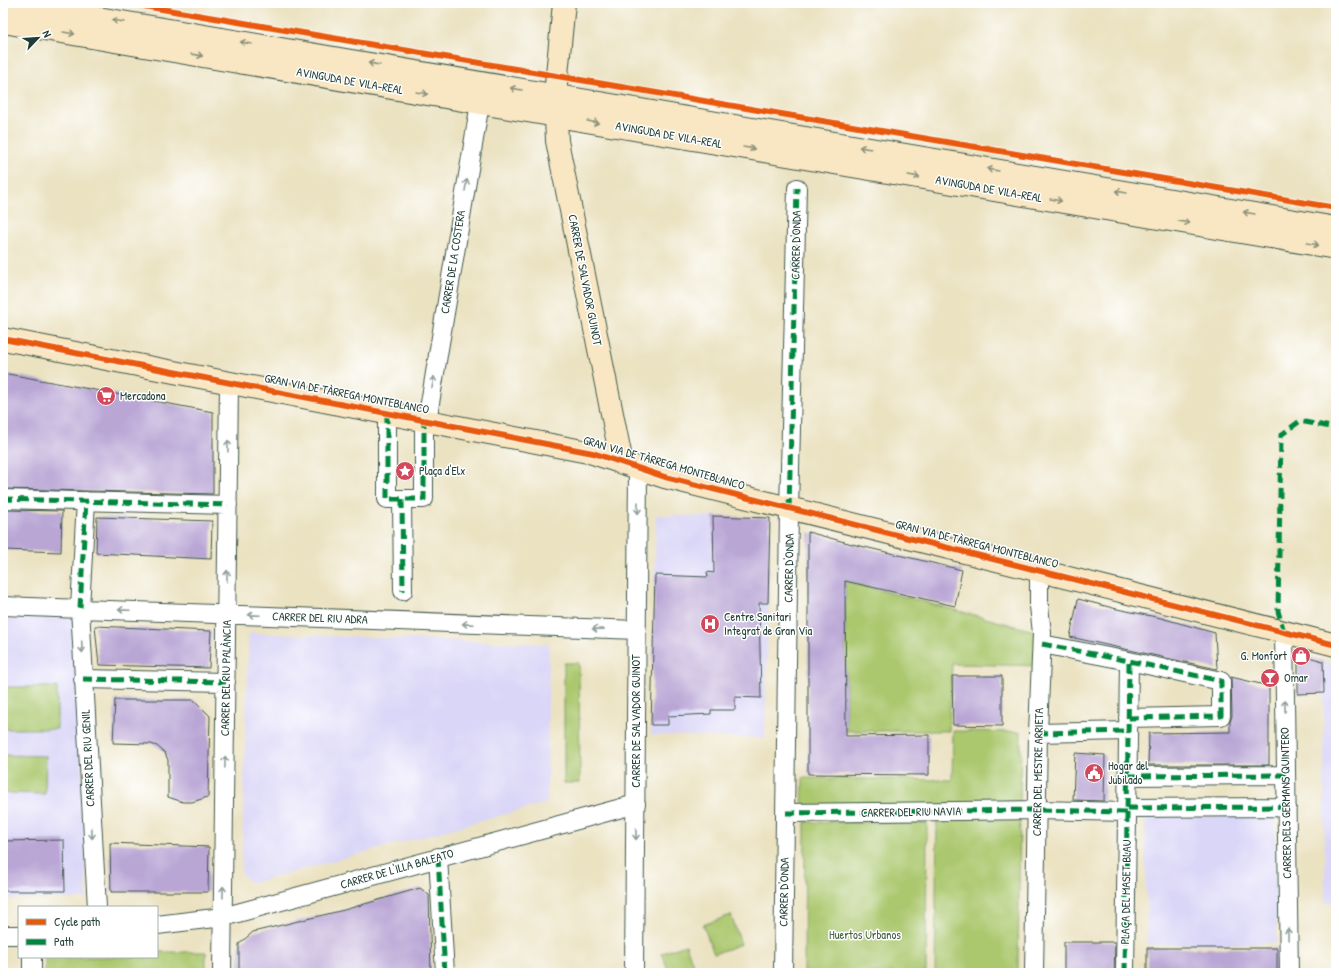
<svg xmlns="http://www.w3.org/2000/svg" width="1339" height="976" font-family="'Patrick Hand',sans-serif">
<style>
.built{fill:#dad6f7}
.green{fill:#abc86e;stroke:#658251}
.building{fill:#b9a6d5}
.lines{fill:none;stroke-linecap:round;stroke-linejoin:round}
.street-casing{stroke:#3e5649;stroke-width:20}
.secondary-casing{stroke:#3e5649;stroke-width:24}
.street{stroke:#fff;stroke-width:18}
.secondary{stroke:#f9e7c3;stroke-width:22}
.quiet{stroke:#00873e;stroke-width:5;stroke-dasharray:10 5;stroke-linecap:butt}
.cycleway-casing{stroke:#fff;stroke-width:8}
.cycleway{stroke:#e8590c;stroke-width:6}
.oneway{stroke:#8c927c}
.oneway2{stroke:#8f9e9a}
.labels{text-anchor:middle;stroke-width:3;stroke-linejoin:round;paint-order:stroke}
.street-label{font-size:12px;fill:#1f3d34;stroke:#fff}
.poi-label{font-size:12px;fill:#1f3d34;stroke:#fff;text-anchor:start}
.park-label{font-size:12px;fill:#426042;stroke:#fff}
</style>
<rect width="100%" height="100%" fill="#fff"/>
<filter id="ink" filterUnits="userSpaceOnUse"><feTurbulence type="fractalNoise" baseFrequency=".025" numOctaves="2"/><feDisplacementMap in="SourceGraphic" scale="8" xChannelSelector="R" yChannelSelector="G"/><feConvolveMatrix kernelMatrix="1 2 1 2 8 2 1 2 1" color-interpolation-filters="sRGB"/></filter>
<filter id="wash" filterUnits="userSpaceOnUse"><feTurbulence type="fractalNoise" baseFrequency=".012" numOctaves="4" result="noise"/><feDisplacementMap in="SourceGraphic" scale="16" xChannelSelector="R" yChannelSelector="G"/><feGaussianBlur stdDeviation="0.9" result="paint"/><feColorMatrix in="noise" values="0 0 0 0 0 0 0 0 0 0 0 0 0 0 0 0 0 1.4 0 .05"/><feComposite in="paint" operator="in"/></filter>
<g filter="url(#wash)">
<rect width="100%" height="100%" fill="#ebe2c1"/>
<path class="built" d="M656,515l114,3 -5,220 -114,-3z
M76,617l11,282h-84v-281z
M249,633l300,11 -2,159 -295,80 -11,-9z
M1323,661l13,3v239l-11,-1z
M1275,815l2,128 -130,2 -2,-128z"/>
<path class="green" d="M845,581l197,52 -1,33 -89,-2 -3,67h-103z
M564,663h15l1,120h-16z
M3,687h54v42h-54z
M953,731l68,1 -3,241h-83l2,-155 -135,-2 1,-38 149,2z
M3,755l43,1 -1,38 -42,-1z
M805,822l122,1 -1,150h-122z
M731,915l10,29 -27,10 -11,-29z
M686,945l10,28h-27l-7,-20z
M157,952h49v21h-161v-16h112z"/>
<g id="blocks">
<path class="building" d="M3,373l210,39v82l-210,-5z
M3,510l59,1 -1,41 -58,-2z
M713,516l57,2 -2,85h-9l2,95 -26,-1v13h-24v4l-43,2v9h-17l4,-150 53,2 -1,-5 7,1z
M97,517l115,4 -1,38 -115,-6z
M808,532l44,12 110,26 -7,36 -110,-25 1,155 83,-1v40l-121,-1z
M1078,599l39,10 44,9 54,15 2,36 -147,-32z
M95,626l116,5 -2,37 -110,-3z
M1305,656l18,5 1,32 -26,1v-32z
M952,676h50v50l-49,-1z
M1231,677l38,9v79h-121l1,-32 81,-1v-10l2,-6z
M115,700h79l16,16 -2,81 -16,5h-9l-15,-5v-37l-3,-7 -8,-7 -6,-2 -38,-1z
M1075,753l30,2 -1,46 -31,-1z
M64,840l1,51h-62v-50z
M110,843l99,4 -1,45h-97z
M420,888l9,7 2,78h-192v-29l14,-12 91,-22z
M1064,942h51l-1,31h-50z
M1147,948h130v25h-130z"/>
</g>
</g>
<g filter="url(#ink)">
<use href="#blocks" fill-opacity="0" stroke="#3e5649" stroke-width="1"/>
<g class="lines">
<g class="street-casing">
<path id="street" d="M387,413v86h37v-79
M427,421l53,-318
M3,499l225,6
M402,499l1,92
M86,501l-6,107 17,299
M3,606l634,24
M1284,632l5,341
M1042,644l87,17 92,20v35l-93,2
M83,679l143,3
M1038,733l90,-2
M1127,776l159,-1
M1127,808l160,-1
M786,813l250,-3 91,2
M438,857l7,116
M157,925l66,-8 413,-113
M3,935h16
M32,957v16
M222,973l7,-590
M634,973l4,-504
M783,973l6,-464 8,-321
M1034,973l4,-240 4,-100 -3,-27v-35
M1125,973l4,-312"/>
</g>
<g class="secondary-casing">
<path id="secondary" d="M9,3l1327,225
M564,3l-9,92 2,46 65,322
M3,22l1333,226
M3,339l590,114 72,24 671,168"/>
</g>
<use href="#street" class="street"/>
<use href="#secondary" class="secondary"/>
<path class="quiet" d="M387,413v86h37v-79
M3,499l225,6
M402,499l1,92
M789,509l8,-321
M80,608l6,-107
M1284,632l-6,-21 3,-176 19,-14 36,7
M1042,644l87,17 92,20v35l-93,2
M83,679l143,3
M1038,733l90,-2
M1127,776l159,-1
M1127,808l160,-1
M786,813l250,-3 91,2
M438,857l7,116
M1125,973l4,-312"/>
<g class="cycleway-casing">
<path id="cycleway" d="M126,3l1210,205
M3,339l590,114 72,24 671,168"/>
</g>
<use href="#cycleway" class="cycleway"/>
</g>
<defs><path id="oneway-shaft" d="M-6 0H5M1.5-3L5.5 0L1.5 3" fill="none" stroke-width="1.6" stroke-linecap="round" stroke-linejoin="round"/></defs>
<g class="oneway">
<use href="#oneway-shaft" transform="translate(118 21) rotate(-170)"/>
<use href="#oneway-shaft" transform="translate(69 33) rotate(10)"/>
<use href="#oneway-shaft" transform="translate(246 43) rotate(-170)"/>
<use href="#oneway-shaft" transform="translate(197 55) rotate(10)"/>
<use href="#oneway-shaft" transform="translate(374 64) rotate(-170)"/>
<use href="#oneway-shaft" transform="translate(516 89) rotate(-170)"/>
<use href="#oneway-shaft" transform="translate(422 93) rotate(10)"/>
<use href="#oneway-shaft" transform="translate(593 122) rotate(10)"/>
<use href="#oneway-shaft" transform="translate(749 148) rotate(10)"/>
<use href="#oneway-shaft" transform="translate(865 148) rotate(-170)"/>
<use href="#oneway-shaft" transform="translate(993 170) rotate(-170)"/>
<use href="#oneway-shaft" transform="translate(914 176) rotate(10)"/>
<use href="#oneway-shaft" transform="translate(1121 192) rotate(-170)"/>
<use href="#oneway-shaft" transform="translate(1056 200) rotate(10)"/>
<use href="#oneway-shaft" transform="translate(1249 213) rotate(-170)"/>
<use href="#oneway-shaft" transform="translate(1184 222) rotate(10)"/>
<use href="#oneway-shaft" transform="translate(1313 244) rotate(10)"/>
</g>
<g class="oneway2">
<use href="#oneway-shaft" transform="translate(466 185) rotate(-81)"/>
<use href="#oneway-shaft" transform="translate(433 382) rotate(-81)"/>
<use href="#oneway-shaft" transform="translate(228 446) rotate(-89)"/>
<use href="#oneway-shaft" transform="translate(638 508) rotate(90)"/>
<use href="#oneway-shaft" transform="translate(227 576) rotate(-89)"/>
<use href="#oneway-shaft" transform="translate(124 610) rotate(-178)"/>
<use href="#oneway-shaft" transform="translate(254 615) rotate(-178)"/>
<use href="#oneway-shaft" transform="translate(468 624) rotate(-178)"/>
<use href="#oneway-shaft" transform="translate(598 629) rotate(-178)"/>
<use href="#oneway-shaft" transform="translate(82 647) rotate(87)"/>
<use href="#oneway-shaft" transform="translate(1285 706) rotate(-91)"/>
<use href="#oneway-shaft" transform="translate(225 762) rotate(-89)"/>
<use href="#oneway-shaft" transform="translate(92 833) rotate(87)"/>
<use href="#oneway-shaft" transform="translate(636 834) rotate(90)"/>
<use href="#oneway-shaft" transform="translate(223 892) rotate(-89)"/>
<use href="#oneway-shaft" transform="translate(1288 934) rotate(-91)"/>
</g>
</g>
<defs>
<g id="supermarket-disc" transform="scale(1)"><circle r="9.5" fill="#d1495b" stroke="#fff"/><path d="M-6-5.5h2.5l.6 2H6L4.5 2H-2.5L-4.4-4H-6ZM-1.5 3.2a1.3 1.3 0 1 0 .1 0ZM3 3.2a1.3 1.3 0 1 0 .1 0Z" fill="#fff"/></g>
<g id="sight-disc" transform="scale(1)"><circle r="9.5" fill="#d1495b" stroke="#fff"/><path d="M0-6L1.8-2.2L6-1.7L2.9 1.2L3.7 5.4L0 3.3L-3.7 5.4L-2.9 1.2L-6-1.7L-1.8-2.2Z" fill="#fff"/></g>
<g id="hospital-disc" transform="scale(1)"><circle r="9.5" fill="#d1495b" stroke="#fff"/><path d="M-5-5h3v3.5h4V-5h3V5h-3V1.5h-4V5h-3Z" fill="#fff"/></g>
<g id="shop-disc" transform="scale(1)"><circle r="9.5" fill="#d1495b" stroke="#fff"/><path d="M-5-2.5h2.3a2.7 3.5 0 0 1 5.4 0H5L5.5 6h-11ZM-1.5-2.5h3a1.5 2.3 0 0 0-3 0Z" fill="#fff"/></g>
<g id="bar-disc" transform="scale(1)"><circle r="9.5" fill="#d1495b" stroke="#fff"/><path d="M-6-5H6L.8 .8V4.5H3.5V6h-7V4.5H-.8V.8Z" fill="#fff"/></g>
<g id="civic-disc" transform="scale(1)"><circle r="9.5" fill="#d1495b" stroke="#fff"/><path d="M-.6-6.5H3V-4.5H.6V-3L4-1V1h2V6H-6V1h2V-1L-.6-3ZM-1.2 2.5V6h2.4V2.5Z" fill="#fff"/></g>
</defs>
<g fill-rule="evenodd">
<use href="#supermarket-disc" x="106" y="396"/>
<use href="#sight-disc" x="405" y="471"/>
<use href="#hospital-disc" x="710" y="624"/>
<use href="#shop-disc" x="1301" y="656"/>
<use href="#bar-disc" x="1270" y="678"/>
<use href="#civic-disc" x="1094" y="773"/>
</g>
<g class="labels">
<g class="street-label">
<text transform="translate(350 81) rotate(10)" y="4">AVINGUDA DE VILA-REAL</text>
<text transform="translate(669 135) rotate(10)" y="4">AVINGUDA DE VILA-REAL</text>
<text transform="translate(989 189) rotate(10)" y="4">AVINGUDA DE VILA-REAL</text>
<text transform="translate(796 245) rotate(-89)" y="4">CARRER D'ONDA</text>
<text transform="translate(453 262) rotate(-81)" y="4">CARRER DE LA COSTERA</text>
<text transform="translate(585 280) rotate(79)" y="4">CARRER DE SALVADOR GUINOT</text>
<text transform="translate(347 394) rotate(11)" y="4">GRAN VIA DE TÀRREGA MONTEBLANCO</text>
<text transform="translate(664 463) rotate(16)" y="4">GRAN VIA DE TÀRREGA MONTEBLANCO</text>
<text transform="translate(977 544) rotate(14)" y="4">GRAN VIA DE TÀRREGA MONTEBLANCO</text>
<text transform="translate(789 568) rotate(-89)" y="4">CARRER D'ONDA</text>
<text transform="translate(320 618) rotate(2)" y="4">CARRER DEL RIU ADRA</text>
<text transform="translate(226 678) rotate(-89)" y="4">CARRER DEL RIU PALÀNCIA</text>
<text transform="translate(636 721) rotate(-90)" y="4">CARRER DE SALVADOR GUINOT</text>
<text transform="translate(88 758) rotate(-93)" y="4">CARRER DEL RIU GENIL</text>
<text transform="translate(1038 772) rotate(-89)" y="4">CARRER DEL MESTRE ARRIETA</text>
<text transform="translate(1286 803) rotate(-91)" y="4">CARRER DELS GERMANS QUINTERO</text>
<text transform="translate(911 812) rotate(-1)" y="4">CARRER DEL RIU NAVIA</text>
<text transform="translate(397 869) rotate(-16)" y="4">CARRER DE L'ILLA BALEATO</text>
<text transform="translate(784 892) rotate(-89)" y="4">CARRER D'ONDA</text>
<text transform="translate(1126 892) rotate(-89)" y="4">PLAÇA DEL MASET BLAU</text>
</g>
<g class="poi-label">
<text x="120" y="400">Mercadona</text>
<text x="419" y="475">Plaça d'Elx</text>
<text x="724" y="621">Centre Sanitari<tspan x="724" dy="14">Integrat de Gran Via</tspan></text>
<text x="1287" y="660" text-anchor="end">G. Monfort</text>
<text x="1284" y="682">Omar</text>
<text x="1108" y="770">Hogar del<tspan x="1108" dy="14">Jubilado</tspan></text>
</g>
<g class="park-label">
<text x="865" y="939">Huertos Urbanos</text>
</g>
</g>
<rect width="1339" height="976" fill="none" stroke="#fff" stroke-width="16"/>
<rect x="18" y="906" width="140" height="52" fill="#ffffff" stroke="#a5b1ae"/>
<rect x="26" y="919" width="20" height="6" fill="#e8590c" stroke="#a5b1ae"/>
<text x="54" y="926" font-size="12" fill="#1f3d34">Cycle path</text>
<rect x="26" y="939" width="20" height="6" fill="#00873e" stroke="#a5b1ae"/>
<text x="54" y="946" font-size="12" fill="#1f3d34">Path</text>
<g transform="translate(38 38) rotate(65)" stroke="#ffffff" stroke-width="3" paint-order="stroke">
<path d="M0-3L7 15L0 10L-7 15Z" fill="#1f3d34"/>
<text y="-6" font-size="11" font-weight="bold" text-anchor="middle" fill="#1f3d34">N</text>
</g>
</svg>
